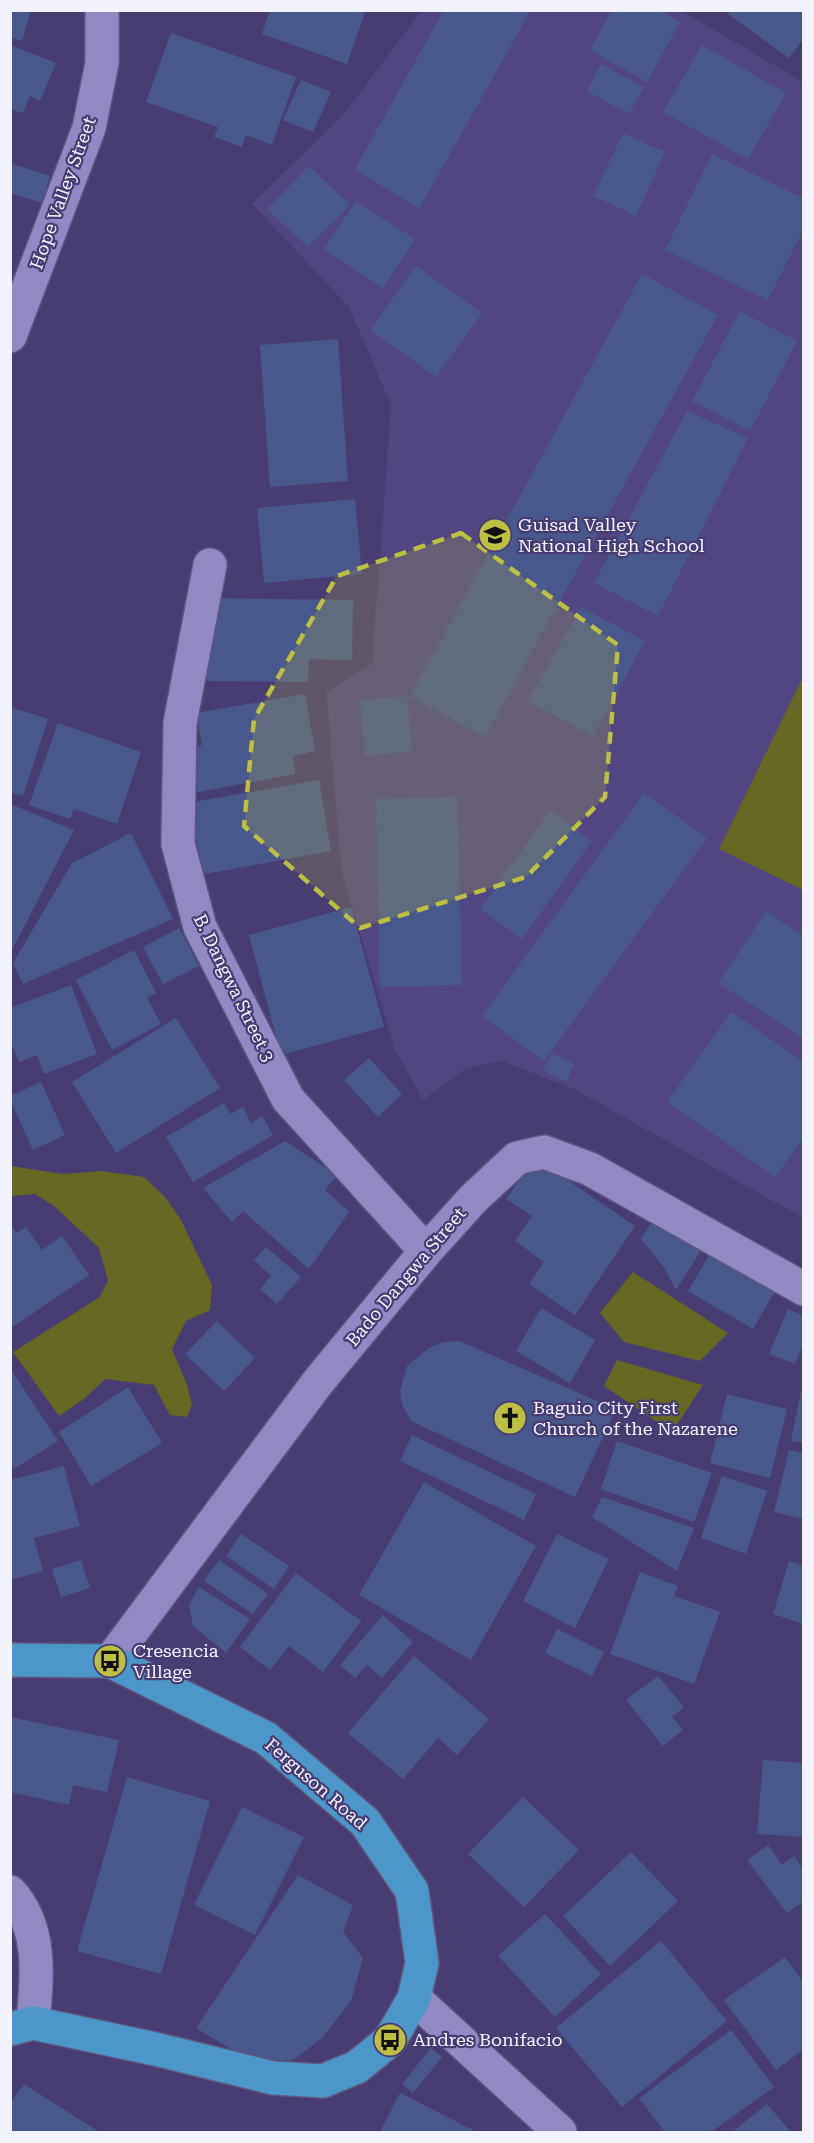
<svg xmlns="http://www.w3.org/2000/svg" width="814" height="2143" font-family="'Roboto Serif',serif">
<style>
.built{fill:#514681}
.green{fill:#666723}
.building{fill:#49588c}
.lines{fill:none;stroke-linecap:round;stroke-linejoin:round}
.minor-casing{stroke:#5d557d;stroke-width:36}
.major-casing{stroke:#5d557d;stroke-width:36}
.minor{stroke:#9189c3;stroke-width:33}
.major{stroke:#4c96ca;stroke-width:33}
.marked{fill:#bdbf43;fill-opacity:0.2;stroke:#bdbf43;stroke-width:4.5;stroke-dasharray:12 8;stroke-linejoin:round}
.labels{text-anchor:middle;stroke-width:4.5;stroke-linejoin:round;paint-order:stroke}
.street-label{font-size:18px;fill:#f3f2ff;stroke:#473d72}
.poi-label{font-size:18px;fill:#f3f2ff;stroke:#473d72;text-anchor:start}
</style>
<rect width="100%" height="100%" fill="#473d72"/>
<path class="built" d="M421,11h261l121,71v1136l-229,-129 -72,-28 -36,7 -43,32 -28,-50 -53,-177 -16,-181 46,-28 19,-259 -42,-98 -97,-103 93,-91z"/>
<path class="green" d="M803,677v213l-84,-41z
M11,1166l52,8 38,-3 43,6 21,20 16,23 31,65 -2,25 -24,11 -14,28 15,36 5,20 -5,12 -17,-2 -16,-30 -49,-6 -21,20 -25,17 -46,-64 87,-55 8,-17 -9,-32 -45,-42 -19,-12 -24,2z
M633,1272l95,61 -28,28 -76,-19 -24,-29z
M617,1360l86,25 -31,47 -68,-46z"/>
<path class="building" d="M10,10h21l-9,31 -12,-3z
M270,10h96l-19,54 -85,-30z
M444,10h87l-112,199 -64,-40z
M612,10h47l21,12 -33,60 -57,-32z
M731,10h73v28l-15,20 -61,-44z
M171,33l125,44 -24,68 -26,-10 -4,12 -28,-10 4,-10 -72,-25z
M10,45l46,18 -16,38 -10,-5 -7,17 -13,-4z
M702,45l84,48 -38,66 -85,-47z
M601,64l43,23 -15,27 -42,-23z
M301,80l30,12 -18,40 -30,-12z
M623,133l42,19 -29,64 -43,-20z
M712,154l92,44v30l-36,72 -103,-50z
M10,163l40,13 -8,27 -32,-10z
M309,166l41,39 -42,42 -41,-38z
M356,201l59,38 -32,49 -59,-39z
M416,266l66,47 -46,64 -66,-47z
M642,274l76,41 -233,422 -75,-41z
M740,311l57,30 -47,90 -58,-30z
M338,339l10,142 -78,6 -10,-142z
M687,411l61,27 -90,178 -64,-33z
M355,499l7,75 -98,9 -7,-75z
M206,598l147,2 -1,60 -43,-1 -1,23 -104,-1z
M581,607l64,34 -52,95 -65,-35z
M305,694l10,57 -22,5 2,18 -101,19 -9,-44 17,-4 -6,-32z
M407,696l5,55 -47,5 -5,-56z
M10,707l38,12 -25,77 -13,-4z
M58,723l83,29 -24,72 -43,-15 -4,10 -41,-14z
M319,780l12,71 -131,24 -12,-72z
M644,793l63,45 -163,223 -62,-45z
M457,797l5,188 -82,2 -4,-188z
M10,804l64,26 -64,124z
M550,811l42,30 -70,98 -42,-30z
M131,833l42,86 -150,65 -10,-21 59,-100z
M351,907l33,120 -103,28 -32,-120z
M766,911l38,25v103l-86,-56z
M179,928l20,38 -36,18 -20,-37z
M134,950l22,43 -9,5 14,26 -49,26 -36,-70z
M71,985l26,69 -53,20 -7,-19 -18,7 -9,-21v-33z
M731,1012l73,50v75l-29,40 -108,-75z
M176,1018l44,70 -104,65 -44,-71z
M552,1053l22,11 -8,18 -23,-11z
M369,1058l33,36 -24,23 -34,-37z
M41,1082l24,53 -32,15 -23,-50v-4z
M224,1103l7,11 12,-7 8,16 11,-7 11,19 -80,47 -27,-45z
M285,1141l52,34 -12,15 24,22 -40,57 -66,-58 -11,11 -29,-34z
M535,1158l100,68 -60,89 -46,-31 15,-22 -29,-21 17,-25 -26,-17z
M658,1213l49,28 -31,49 -12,-23 -23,-28z
M10,1224l7,9 9,-6 16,23 20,-14 27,39 -79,54z
M717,1242l65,37 -29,50 -65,-38z
M266,1247l35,30 -24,27 -17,-15 11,-13 -17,-16z
M541,1308l54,32 -25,43 -54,-32z
M788,1309l16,7v27l-9,21 -26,-10z
M217,1321l38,37 -31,33 -39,-37z
M459,1341l157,68 -41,88 -164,-76 -9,-16 -2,-14 7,-25 22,-18 14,-6z
M10,1368l48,73 -44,28 -4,-6z
M802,1386h2v57l-13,-2z
M128,1387l34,56 -71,43 -32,-54z
M727,1394l60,15 -17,69 -60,-15z
M412,1435l124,59 -12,26 -124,-59z
M617,1441l95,32 -18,49 -93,-33z
M789,1450l15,3v66l-30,-7z
M64,1466l16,60 -46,12 9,33 -33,9v-100z
M722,1476l45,15 -21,63 -45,-16z
M424,1482l112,64 -65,114 -112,-65z
M602,1497l92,31 -17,43 -85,-54z
M241,1534l48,32 -15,23 -48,-33z
M557,1534l52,25 -34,69 -52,-27z
M81,1560l9,28 -29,9 -9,-28z
M219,1560l49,34 -15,20 -49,-33z
M789,1561l15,5v58l-31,-10z
M640,1572l38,14 -4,10 46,16 -26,72 -84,-30z
M296,1573l65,48 -38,51 -34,-26 -19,24 -30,-23z
M199,1587l51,32 -24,34 -33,-27 -4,-21z
M383,1615l30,27 -31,36 -15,-13 -12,13 -15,-13z
M557,1629l47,23 -12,24 -47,-23z
M414,1656l75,63 -32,36 -19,-17 -35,41 -55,-46z
M658,1676l26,31 -12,10 11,13 -20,16 -37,-46z
M10,1717l109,23 -12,52 -34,-7 -4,20 -59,-13z
M763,1760l41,3v74l-47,-3z
M127,1777l83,24 -49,173 -84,-23z
M523,1797l56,53 -55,57 -56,-53z
M242,1807l62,30 -49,98 -61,-30z
M768,1845l14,20 12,-9 10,14v31l-17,12 -40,-53z
M631,1852l47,49 -68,65 -47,-50z
M298,1875l55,30 -10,27 20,26 -12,43 -29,37 -29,22 -42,1 -55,-33z
M545,1914l56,60 -46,43 -57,-61z
M661,1941l66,80 -105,86 -66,-79z
M785,1957l19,26v66l-28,21 -52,-70z
M731,2030l43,57 -63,45h-46l-26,-34z
M431,2048l11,9 -29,36 -11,-9z
M24,2084l75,48h-89v-28z
M400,2093l77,39h-97z
M767,2104l24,28h-59z"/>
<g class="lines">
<g class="minor-casing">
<path id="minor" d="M10,336l79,-208 13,-65v-53
M210,565l-30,158 -2,121 22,83 88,172 138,152
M110,1661l208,-279 108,-131 47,-52 44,-41 27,-6 46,17 214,120
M10,1892c33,36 27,86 23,131
M414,1998l146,134"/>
</g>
<g class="major-casing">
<path id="major" d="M10,1660l100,1 156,77 99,84 47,69 10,72 -8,35 -24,42 -33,27 -34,14 -50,-3 -118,-29 -122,-26 -23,6"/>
</g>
<use href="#minor" class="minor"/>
<use href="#major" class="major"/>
</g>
<path class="marked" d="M461,533l157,112 -13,152 -79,80 -166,51 -116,-102 10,-107 83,-143z"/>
<defs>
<g id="school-disc" transform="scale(1.725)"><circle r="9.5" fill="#bdbf43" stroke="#473d72"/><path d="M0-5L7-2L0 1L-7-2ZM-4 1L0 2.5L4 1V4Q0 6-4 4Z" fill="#111"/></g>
<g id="church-disc" transform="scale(1.725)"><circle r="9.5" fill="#bdbf43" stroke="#473d72"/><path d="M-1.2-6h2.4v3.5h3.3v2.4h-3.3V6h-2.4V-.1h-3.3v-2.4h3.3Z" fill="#111"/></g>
<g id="bus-disc" transform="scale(1.725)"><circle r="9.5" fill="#bdbf43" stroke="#473d72"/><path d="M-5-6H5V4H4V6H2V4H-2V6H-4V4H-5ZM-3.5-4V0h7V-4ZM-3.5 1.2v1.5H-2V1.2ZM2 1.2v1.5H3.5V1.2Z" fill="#111"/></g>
</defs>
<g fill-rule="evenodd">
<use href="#school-disc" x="495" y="535"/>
<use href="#church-disc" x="510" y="1418"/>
<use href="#bus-disc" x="110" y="1661"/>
<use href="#bus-disc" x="390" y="2040"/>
</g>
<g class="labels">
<g class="street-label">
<text transform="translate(63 193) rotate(-70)" y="6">Hope Valley Street</text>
<text transform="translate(234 988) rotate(64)" y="6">B. Dangwa Street 3</text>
<text transform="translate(406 1277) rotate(-50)" y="6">Bado Dangwa Street</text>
<text transform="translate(316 1784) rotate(41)" y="6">Ferguson Road</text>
</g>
<g class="poi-label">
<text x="518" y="531">Guisad Valley<tspan x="518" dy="21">National High School</tspan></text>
<text x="533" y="1414">Baguio City First<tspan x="533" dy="21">Church of the Nazarene</tspan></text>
<text x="133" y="1657">Cresencia<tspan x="133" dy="21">Village</tspan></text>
<text x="413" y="2046">Andres Bonifacio</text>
</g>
</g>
<rect width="814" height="2143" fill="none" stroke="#f3f2ff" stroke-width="24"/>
</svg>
